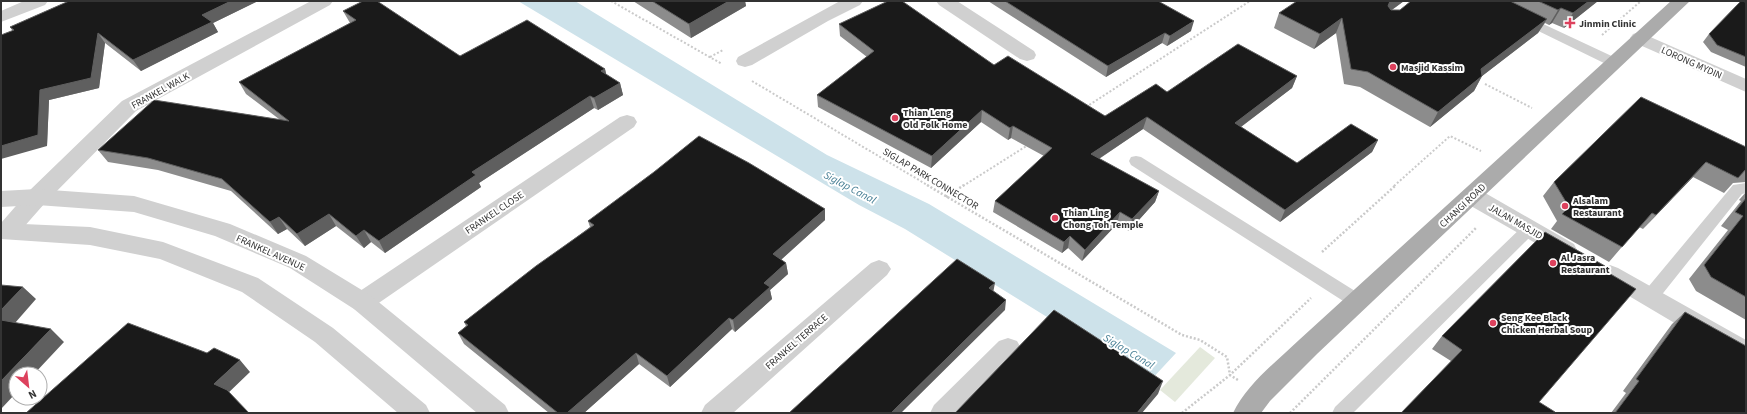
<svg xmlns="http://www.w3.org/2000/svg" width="1747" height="414" font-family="'Source Sans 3',sans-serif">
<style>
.green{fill:#e4e9dc}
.water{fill:#cde2ea}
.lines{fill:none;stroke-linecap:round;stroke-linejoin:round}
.path-far1{stroke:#cacaca;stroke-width:2;stroke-dasharray:2 2;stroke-linecap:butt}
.path{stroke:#cacaca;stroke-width:2.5;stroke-dasharray:2 2;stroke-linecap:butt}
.service{fill:#d0d0d0;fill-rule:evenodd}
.minor{fill:#d0d0d0;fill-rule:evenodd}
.tertiary{fill:#d0d0d0;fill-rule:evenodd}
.primary{fill:#ababab;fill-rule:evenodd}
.wall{fill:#8c8c8c}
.shaded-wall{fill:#5f5f5f}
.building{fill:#1a1a1a;stroke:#5f5f5f}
.poi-dot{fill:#dd415d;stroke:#fff;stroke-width:1.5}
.labels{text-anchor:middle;stroke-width:4;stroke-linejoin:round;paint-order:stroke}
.poi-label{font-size:10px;font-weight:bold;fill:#333;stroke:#fff;text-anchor:start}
.street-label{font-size:10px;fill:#333;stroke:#fff}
.water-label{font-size:11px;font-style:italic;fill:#437c92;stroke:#fff}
</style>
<rect width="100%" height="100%" fill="#fff"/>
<path class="green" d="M1200,347l15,11 -40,44 -15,-12z"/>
<path class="water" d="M518,1h57l252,154 102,49 247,149 -26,28 -245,-152 -46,-24z"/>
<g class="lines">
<path class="path-far1" d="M611,1l111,63
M1602,35l39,-34
M710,57l13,-7
M752,81l177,105
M1485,84l47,24
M1086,107l164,-106
M963,186l65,-41
M1394,186l56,-50 31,15"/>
<path class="path" d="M927,185l255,150 18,5 27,17 3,18 8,5
M946,197l18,-12
M1322,252l74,-67
M1182,413l48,-38 81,-77
M1290,413l187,-186"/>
<path class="service" d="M1524,15l94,44 1,3 -1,3h-10l-88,-43 -2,-3z
M1136,156l5,1 222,139 2,5 -2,5 -6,2 -6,-2 -220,-141 -2,-4 2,-4z
M1746,183v10l-4,1 -86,108 -6,1 -6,-1 -2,-5 2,-5 89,-107z
M1529,223l5,2 3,4 -3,4 -181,180h-21l3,-6 189,-182z"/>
<path class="minor" d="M24,1h24l-3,4 -44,17v-11z
M311,1h22l-3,4 -194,106 -91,92 -30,34 -8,2 -6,-1v-15l28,-32 93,-90z
M840,1h23l-3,4 -32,16 -76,44 -7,2 -7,-2 -2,-4 2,-4z
M936,1h21l77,50 2,4 -2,4 -7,2 -7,-2 -81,-54z
M1639,32l107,47v13l-113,-50 -3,-4 3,-4z
M627,115l7,2 3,5 -3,5 -264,182 -8,3 -8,-3 -4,-7 4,-7 266,-178z
M1472,188l8,2 94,54 3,6 -3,6 -8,3 -8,-3 -94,-54 -3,-6 3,-6z
M879,260l8,3 4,6 -4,6 -154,138h-32l4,-8 166,-142z
M1610,265l8,3 128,72v23l-9,-3 -135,-80 -4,-6 4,-6z
M1008,338l9,3 4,7 -4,7 -57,58h-30l4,-8 65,-64z"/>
<path class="tertiary" d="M37,189l97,7 96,28 76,32 64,39 135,110 4,8h-32l-123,-104 -64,-41 -75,-32 -81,-24 -97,-7 -36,2v-16z
M1,223l89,4 73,15 95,36 75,50 93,77 4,8h-32l-83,-71 -73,-50 -82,-33 -70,-14 -89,-6z"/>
<path class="primary" d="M1671,1h19l-373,353 -47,47 -9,12h-28c14,-29 43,-51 66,-73z"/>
</g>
<path class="wall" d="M69,1h189l-45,22 5,9 -77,39 -36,-28 -6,45 -50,12 -2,46 -35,-116 -2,-3z
M633,1h112l1,5 -55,32z
M988,1h170l33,30 -24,15 -5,-3 -56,34z
M1404,1l-12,9h8l11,-9h187l-34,27 -12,-5 -3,2 -4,-2 -7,10 -56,43 -8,15 -44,36 -70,-40 -16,-3 -8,-51 -22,16 -40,-21 5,-15z
M1746,2v65l-35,-15 -8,-10 6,-8z
M343,11l117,45 145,13 1,6 14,8 3,12 -25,15 -4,-2 -115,75 2,4 -96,66 -14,-11 -7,6 -28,-22 -31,20 -18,-17 -9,5 -47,-43 -73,-21 -50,-8 -10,-12 181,-31 -33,-25 -7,-12 111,-59z
M839,24l155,41 111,51 62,-24 130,-16 -5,12 -51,39 56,36 81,-23 -6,12 -92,70 -137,-93 -44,30 60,32 -4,11 -26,29 -12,-7 -35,37 -14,-13 -6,5 -69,-41 2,-11 49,-45 -33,-18 -3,2 -27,-18 -50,46 -113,-61 -1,-12 50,-38 -27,-21z
M1746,147v35l-13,1 -9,10 -31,-16 -50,52 -4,-2 -30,35 -58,-33 6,-8 -14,-25 11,-14z
M1746,192v128l-50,-29 -7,-12 39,-49 -7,-4 20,-25 -2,-1z
M825,220l-44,40 5,3 2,11 -18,16 2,9 -37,33 -3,-3 -62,58 -31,-23 -55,49h-35l-85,-69 -6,-11 8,-7 -2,-4 126,-95 -2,-6z
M1602,269l-63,133 -88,-41 -19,-12 10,-13z
M1685,312l61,101h-135l15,-20 -3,-2 49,-67z"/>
<path class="shaded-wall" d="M231,1h27l-45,22 5,9 -77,39 -8,-11 69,-45z
M729,1h16l1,5 -55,32 -2,-14z
M1390,1h14l-21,15z
M1589,1h9l-34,27 9,-15z
M1561,8l-9,15 -3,2 9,-15z
M1342,18l-6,15 -22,16 6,-15z
M1547,19l-9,14 -65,50 8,-14z
M1194,21l-3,10 -24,15 3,-10z
M98,33l7,10 -6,45 -50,12 -2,46 -46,13v-13l39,-56z
M1165,33l-3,10 -56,34 2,-11z
M605,69l3,12 -7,-10z
M1297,76l-5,12 -62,47 5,-12z
M1482,76l-8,15 -44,36 8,-15z
M620,83l3,12 -25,15 -4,-12z
M590,96l4,12 -115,75 2,4 -96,66 -6,-12 93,-69z
M982,110l-1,12 -50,46 1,-12z
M1147,117l-4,12 -55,37 3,-12z
M1013,126l-2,12 -3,2 2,-12z
M1378,140l-6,12 -92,70 5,-12z
M1706,162l-13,15 -50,52 13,-14z
M1159,191l-4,11 -26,29 3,-12z
M825,209v11l-51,46 -1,-12z
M1120,212l-3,12 -35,37 3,-11z
M329,214l7,12 -31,20 -8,-12z
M279,217l8,12 -9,5 -8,-12z
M364,230l7,12 -7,6 -8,-12z
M1070,236l-2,12 -6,5 2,-11z
M786,263l2,11 -18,16 2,9 -37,33 -2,-12 31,-37z
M995,283l-2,10 -4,-5z
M23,287l13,12 -28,32 -7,-5v-16z
M1006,300l-1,10 -104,103h-10z
M729,318l3,11 -62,58 -3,-11z
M51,329l13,13 -30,32h-18v19l-15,16v-28z
M636,353l3,11 -55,49h-17z
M240,360l10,12 -25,24 -11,-12z
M1163,381l-5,13 -16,19h-5z"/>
<path class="building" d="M69,1h162l-29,14 10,7 -79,38 -35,-27 -7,45 -51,12 -2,45 -37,11v-111l13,-5 -4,-3z
M363,1h14l83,55 67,-36 78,49 -4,2 19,12 -26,15 -4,-2 -118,76 4,3 -97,66 -15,-11 -8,6 -27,-22 -32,20 -18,-17 -9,5 -48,-43 -74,-21 -50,-8 56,-50 135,21 -50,-39 117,-62 -13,-9z
M652,1h77l-40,23z
M888,1h14l92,64 14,-9 97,60 51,-32 11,8 71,-48 59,32 -62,47 62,40 54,-39 27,16 -93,70 -138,-93 -56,37 68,37 -27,28 -12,-7 -35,38 -15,-14 -6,6 -69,-41 57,-53 -39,-22 -3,2 -28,-18 -50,46 -115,-61 57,-44 -35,-27z
M1005,1h153l36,20 -24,15 -5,-3 -57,33z
M1297,1h93l-2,5 3,4h9l11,-9h99l37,18 -66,50 1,7 -44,36 -70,-40 -17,-3 -9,-51 -22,16 -41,-21z
M1538,1h51l-16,12 -12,-5 -3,2z
M1741,1l5,1v55l-29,-12 -8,-11z
M1641,97l105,50v22l-8,9 -32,-16 -50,53 -4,-2 -30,34 -60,-33 7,-7 -15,-25z
M699,136l50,27 76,46 -52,45 13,9 -22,20 6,4 -37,33 -4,-2 -62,58 -31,-23 -69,60h-9l-100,-80 10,-8 -4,-3 72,-56 58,-41 -6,-4 66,-49z
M1746,198v99l-35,-20 -7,-12 39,-49 -8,-4z
M1545,232l60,34 -3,3 34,20 -97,113 16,10 -1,1h-153l61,-63 -20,-14z
M957,259l38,24 -6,5 17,12 -115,113h-102z
M1,285l22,2 -22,23z
M1054,310l109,71 -26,32h-182z
M1685,312l61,34v67h-131l24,-32 -3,-2z
M1,320l50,9 -50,52z
M128,323l79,30 7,-5 26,12 -26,24 13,6 22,23h-223z"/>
<g class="poi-dot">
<path d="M1568 17h4v4h4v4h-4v4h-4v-4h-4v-4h4z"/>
<circle cx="1393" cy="67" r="4"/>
<circle cx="895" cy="118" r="4"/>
<circle cx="1565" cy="206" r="4"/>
<circle cx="1055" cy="218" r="4"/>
<circle cx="1553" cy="263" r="4"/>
<circle cx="1493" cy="323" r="4"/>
</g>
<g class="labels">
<g class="poi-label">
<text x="1579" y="27">Jinmin Clinic</text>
<text x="1401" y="71">Masjid Kassim</text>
<text x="903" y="116">Thian Leng<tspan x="903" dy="12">Old Folk Home</tspan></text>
<text x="1573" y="204">Alsalam<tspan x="1573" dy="12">Restaurant</tspan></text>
<text x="1063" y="216">Thian Ling<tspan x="1063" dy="12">Chong Toh Temple</tspan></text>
<text x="1561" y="261">Al Jasra<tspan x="1561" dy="12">Restaurant</tspan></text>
<text x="1501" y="321">Seng Kee Black<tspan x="1501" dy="12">Chicken Herbal Soup</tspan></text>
</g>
<g class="street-label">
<text transform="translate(1692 62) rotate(24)" y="4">LORONG MYDIN</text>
<text transform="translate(160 90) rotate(-29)" y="4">FRANKEL WALK</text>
<text transform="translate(931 178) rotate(31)" y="4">SIGLAP PARK CONNECTOR</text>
<text transform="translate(1462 205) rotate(-43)" y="4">CHANGI ROAD</text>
<text transform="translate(494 212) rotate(-34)" y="4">FRANKEL CLOSE</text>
<text transform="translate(1516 221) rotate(30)" y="4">JALAN MASJID</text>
<text transform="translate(271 252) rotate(24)" y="4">FRANKEL AVENUE</text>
<text transform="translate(796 341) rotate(-41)" y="4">FRANKEL TERRACE</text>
</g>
<g class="water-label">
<text transform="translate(850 187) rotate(28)" y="4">Siglap Canal</text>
<text transform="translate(1129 351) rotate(31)" y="4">Siglap Canal</text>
</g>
</g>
<rect width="1747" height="414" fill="none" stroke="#333333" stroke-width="4"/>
<g transform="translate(28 386) rotate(152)"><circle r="19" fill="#ffffff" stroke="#adadad"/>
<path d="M0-3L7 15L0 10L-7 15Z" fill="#dd415d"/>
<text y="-6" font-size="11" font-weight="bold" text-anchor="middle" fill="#333333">N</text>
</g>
</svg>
